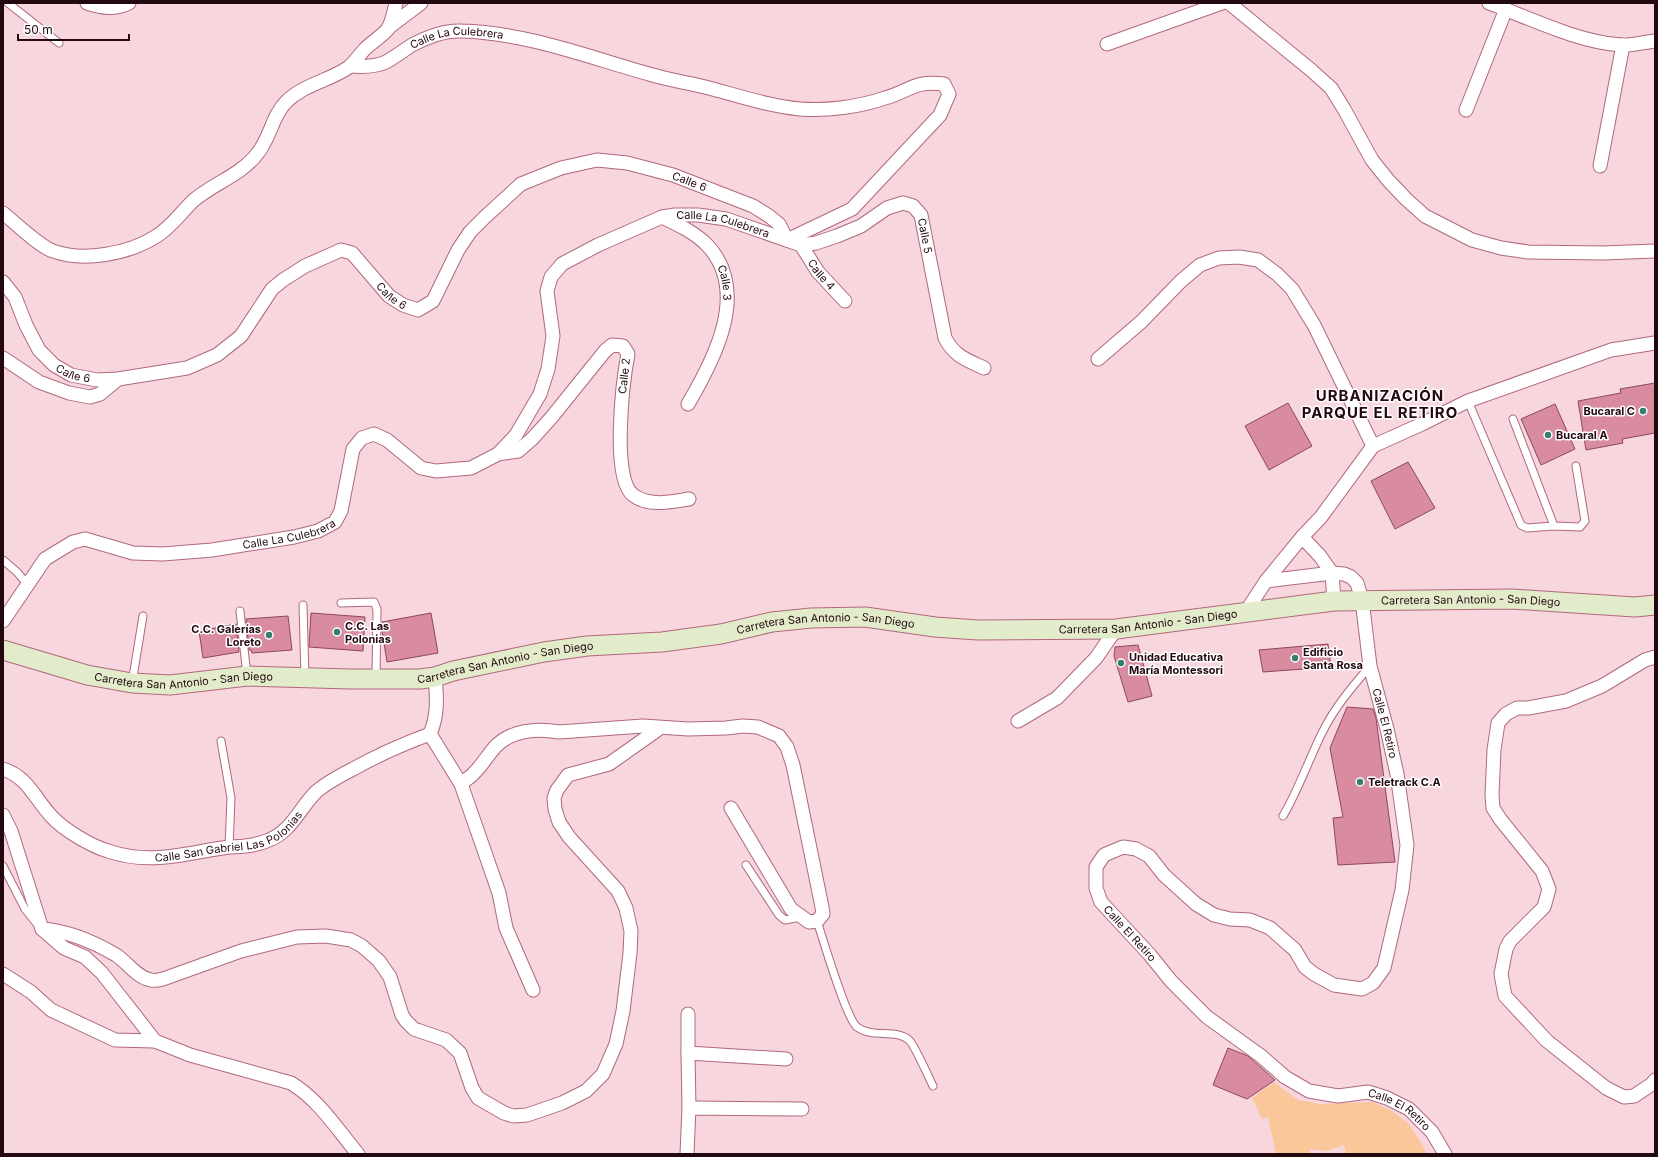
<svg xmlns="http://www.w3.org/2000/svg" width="1658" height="1157" font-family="Inter,sans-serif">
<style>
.green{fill:#fac79b}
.building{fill:#d98ca0;stroke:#8d475b}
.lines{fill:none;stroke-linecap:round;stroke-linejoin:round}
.lane-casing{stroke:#b1687c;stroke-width:9}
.street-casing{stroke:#b1687c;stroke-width:15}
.secondary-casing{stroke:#b1687c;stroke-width:21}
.lane{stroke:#fff;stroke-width:7}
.street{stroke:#fff;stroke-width:13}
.secondary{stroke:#e2ecca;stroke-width:19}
.poi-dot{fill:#367c72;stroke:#fff;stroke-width:1.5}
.labels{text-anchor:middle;stroke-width:3;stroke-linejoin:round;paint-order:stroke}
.street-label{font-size:11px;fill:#230810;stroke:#fff}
.poi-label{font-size:11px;font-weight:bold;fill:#230810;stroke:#fff;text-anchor:start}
.district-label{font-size:15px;font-weight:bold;letter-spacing:1px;fill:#230810;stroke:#fff}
</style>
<rect width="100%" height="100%" fill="#f7d6dd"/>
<path class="green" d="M1274,1082l24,18 22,4 52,-2 17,7 19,14 12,18 7,13h-81l-2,-9 -17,6 -17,-2v5h-34l-8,-37 -6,2 -10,-21z"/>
<path class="building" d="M1655,383v50l-33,6 1,4 -37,7 -8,-49 43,-8 -1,-4z
M1288,403l24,43 -43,24 -24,-44z
M1555,404l20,45 -34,16 -20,-46z
M1408,462l27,46 -40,21 -24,-48z
M311,613l54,4 -2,34 -54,-4z
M431,613l7,40 -51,9 -5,-31v-9z
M288,616l4,34 -40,3 -1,-3h-2l-3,-31z
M236,624l3,28 -36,6 -4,-27z
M1328,644l3,23 -68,5 -4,-22z
M1138,645l14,51 -24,6 -14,-46 1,-9z
M1347,707l26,2 3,9 19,144 -57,3 -5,-47 10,-1 -13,-69z
M1228,1048l20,8 27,24 -28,19 -34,-14z"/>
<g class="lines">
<g class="lane-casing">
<path id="lane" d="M8,3l51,40
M1468,401l53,124 6,3 27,-2 26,1 5,-6 -9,-55
M1513,419l41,107
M3,560l14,12 11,13
M341,603l33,-1 3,7 -1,70
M303,605l2,73
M240,611l7,65
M132,683l11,-67
M221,741l10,57 -2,49
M1283,816c16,-27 25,-55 39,-83 12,-25 30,-46 48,-67
M746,865l33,50 6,5 15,-3
M3,866l22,43 12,15
M817,921c6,18 29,97 40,106 16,12 38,1 52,13 5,4 20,38 24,46"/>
</g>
<g class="street-casing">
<g id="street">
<path d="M87,3c16,5 27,7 42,0"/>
<path d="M1229,3l82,67 20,18 13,21 28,51 16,20 18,19 19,17 47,24 29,8 27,4 75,1 52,-2"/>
<path d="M1489,3c41,15 88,39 132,42 11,1 23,-3 34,-4"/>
<path d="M388,28l33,-25"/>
<path d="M1107,44l115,-41"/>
<path id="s1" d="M350,66c12,1 25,1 36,-4 9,-5 18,-12 26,-17 15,-8 34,-15 50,-14 65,2 126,26 187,43 20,6 40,9 60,14 30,8 60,18 91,21 27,2 59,-2 85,-11 25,-7 29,-18 59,-14l5,10 -9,21 -88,94 -65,31"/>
<path d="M1466,110l40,-101"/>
<path d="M1600,166l23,-121"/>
<path d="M3,213c11,9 37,34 50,38 30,11 75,3 102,-14 16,-9 26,-25 39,-37 20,-17 47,-25 63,-46 13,-15 15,-38 29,-52 18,-18 43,-21 63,-35 6,-5 11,-13 16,-18 7,-7 17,-13 23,-20 4,-7 6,-18 8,-26"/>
<path id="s2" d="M662,217c15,7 34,16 46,29 42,46 6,114 -20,158"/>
<path id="s3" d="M801,245l17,27 27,29"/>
<path id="s4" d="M3,282l12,15 11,28 13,25 15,15 17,10 26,5 21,-1 69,-11 30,-13 24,-19 31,-47 11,-9 22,-14 36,-16 11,3 37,43 14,9 15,5 15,-9 25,-51 12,-18 15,-15 36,-33 40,-16 36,-8 30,3 46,12 80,31 16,10 10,8 8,16"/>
<path d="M3,358l36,24 30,11 21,4 10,-3 18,-15"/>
<path d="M1098,359l43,-37 40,-41 19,-16 19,-7 20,-1 19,3 19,14 15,15 22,36 59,121"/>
<path d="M498,454l20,-3 14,-12 19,-21 54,-67 7,-6 11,1 5,8c-5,26 -17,124 5,141 16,12 37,7 56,4"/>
<path d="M1302,537l18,19 12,17 2,28"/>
<path id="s5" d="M1266,581l66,-8 12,1 7,3 6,6 5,17 8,66 17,63 10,45 10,71 -5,45 -18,78 -11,15 -11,6 -28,-4 -20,-11 -9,-7 -10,-17 -25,-22 -20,-8 -20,-1 -16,-4 -18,-11 -32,-29 -15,-19 -13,-7 -13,-2 -19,8 -8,12v21l5,14 49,53 21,26 36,36 54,39 24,21 24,14 29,5 30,-4 19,6 22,11 23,23 13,22"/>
<path d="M1245,613l21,-32 36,-44 19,-20 52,-71 49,-22 46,-23 143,-51 44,-7"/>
<path id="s6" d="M3,621l42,-62 28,-17 12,-3 48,14 30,1 49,-4 82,-13 24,-6 17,-9 6,-11 12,-62 9,-11 12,-4 13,6 34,28 15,3 35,-3 27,-14 18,-19 24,-41 8,-25 5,-33 -6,-45 4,-14 11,-13 36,-19 64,-28 13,-2h23l28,4 75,26 15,-2 21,-7 24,-10 26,-18 16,-5 10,3 8,9 24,123c9,18 22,22 39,30"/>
<path d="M1655,657l-10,3 -43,26 -36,15 -38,7h-11l-11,6 -8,9 -4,27 -2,45 1,13 7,11 42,52 7,18 -5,18 -34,34 -4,8 -5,25 4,22 42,45 59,47 18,9 10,-1 18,-12 3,-4"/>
<path d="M1018,721l39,-23 39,-40 20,-29"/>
<path d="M430,734l31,50 38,109 7,35 27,62"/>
<path id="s7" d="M3,769c26,9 31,29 49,48 12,13 39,29 56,34 41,14 74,3 114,-3 16,-2 32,-1 47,-8 23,-9 31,-33 48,-49 11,-9 24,-16 36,-22 25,-14 50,-25 77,-35 8,-18 7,-37 5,-57"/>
<path d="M461,784c4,-4 10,-7 14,-12 7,-7 13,-17 20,-25 16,-17 42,-19 64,-15l84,-6 45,3 38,-1 17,-2 15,1 21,9 8,11 6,18 29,142 1,7 -6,7 -8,1 -18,-13 -60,-101"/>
<path d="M3,815l8,16 31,98 22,19 21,9 17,16 53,68 35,14 101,28c28,17 46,46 67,71"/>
<path d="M42,929c26,2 52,13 74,26 11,7 21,23 35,25 3,1 8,0 12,-1l78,-28 56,-14 29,-1 25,4 11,6 17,15 11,16 12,38 4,6 8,8 32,11 14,13 12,35 6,10 26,15 9,3 14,-1 35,-12 24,-12 17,-17 13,-30 7,-33 7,-58 1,-22 -5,-23 -8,-17 -49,-54 -10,-15 -4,-13 -1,-11 3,-8 11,-15 41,-11 51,-36"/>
<path d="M3,974l28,18 20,18 64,30 40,1"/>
<path d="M688,1053v-39"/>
<path d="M689,1108l-1,-55 98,6"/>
<path d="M687,1154l2,-46 113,1"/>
</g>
</g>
<g class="secondary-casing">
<g id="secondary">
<path id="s8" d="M3,650l84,25 45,8 38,2 77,-9 104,3h69l15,-2 18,-6 91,-19 43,-6 75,-4 59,-8 51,-12 39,-4 54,-1 70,10 43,3 138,-1 218,-28 178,-2 123,8 20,-2"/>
</g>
</g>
<use href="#lane" class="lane"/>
<use href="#street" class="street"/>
<use href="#secondary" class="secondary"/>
</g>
<g class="poi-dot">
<circle cx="1643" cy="411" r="4"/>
<circle cx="1548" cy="435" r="4"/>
<circle cx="337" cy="632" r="4"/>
<circle cx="269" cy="635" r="4"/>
<circle cx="1295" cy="658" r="4"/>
<circle cx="1121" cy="663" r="4"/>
<circle cx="1360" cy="782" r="4"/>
</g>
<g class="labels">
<g class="street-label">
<text dy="4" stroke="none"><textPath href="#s1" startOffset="114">Calle La Culebrera</textPath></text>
<text dy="4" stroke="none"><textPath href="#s4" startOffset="877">Calle 6</textPath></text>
<text dy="4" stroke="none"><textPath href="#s6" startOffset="1001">Calle La Culebrera</textPath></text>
<text dy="4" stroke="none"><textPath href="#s6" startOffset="1238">Calle 5</textPath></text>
<text dy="4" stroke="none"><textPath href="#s3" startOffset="36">Calle 4</textPath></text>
<text dy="4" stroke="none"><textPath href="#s2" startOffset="96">Calle 3</textPath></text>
<text dy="4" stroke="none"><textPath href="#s4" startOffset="505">Calle 6</textPath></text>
<text dy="4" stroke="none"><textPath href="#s4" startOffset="120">Calle 6</textPath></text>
<text transform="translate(624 376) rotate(-84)" y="4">Calle 2</text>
<text dy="4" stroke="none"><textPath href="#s6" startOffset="328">Calle La Culebrera</textPath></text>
<text dy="4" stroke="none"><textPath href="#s8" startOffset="1481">Carretera San Antonio - San Diego</textPath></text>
<text dy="4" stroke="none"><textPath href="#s8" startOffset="1157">Carretera San Antonio - San Diego</textPath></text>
<text dy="4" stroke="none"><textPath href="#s8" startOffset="833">Carretera San Antonio - San Diego</textPath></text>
<text dy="4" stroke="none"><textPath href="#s8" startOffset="509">Carretera San Antonio - San Diego</textPath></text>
<text dy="4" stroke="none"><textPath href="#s8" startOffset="185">Carretera San Antonio - San Diego</textPath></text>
<text dy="4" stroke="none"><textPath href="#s5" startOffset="238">Calle El Retiro</textPath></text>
<text dy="4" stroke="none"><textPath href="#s7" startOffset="262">Calle San Gabriel Las Polonias</textPath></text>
<text dy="4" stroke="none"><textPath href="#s5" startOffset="922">Calle El Retiro</textPath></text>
<text dy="4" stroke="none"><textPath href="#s5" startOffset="1258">Calle El Retiro</textPath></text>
</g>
<g class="poi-label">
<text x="1635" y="415" text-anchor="end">Bucaral C</text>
<text x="1556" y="439">Bucaral A</text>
<text x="345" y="630">C.C. Las<tspan x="345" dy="13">Polonias</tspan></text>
<text x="261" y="633" text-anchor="end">C.C. Galerías<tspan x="261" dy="13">Loreto</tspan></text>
<text x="1303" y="656">Edificio<tspan x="1303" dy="13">Santa Rosa</tspan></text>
<text x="1129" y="661">Unidad Educativa<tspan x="1129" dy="13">María Montessori</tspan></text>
<text x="1368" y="786">Teletrack C.A</text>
</g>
<g class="district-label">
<text x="1380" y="401">URBANIZACIÓN<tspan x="1380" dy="17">PARQUE EL RETIRO</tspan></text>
</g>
</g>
<rect width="1658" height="1157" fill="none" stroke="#230810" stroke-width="8"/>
<path d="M18 34v6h111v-6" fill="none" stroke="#230810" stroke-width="2"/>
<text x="24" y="34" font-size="12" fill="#230810" stroke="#ffffff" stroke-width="3" paint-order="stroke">50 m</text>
</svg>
